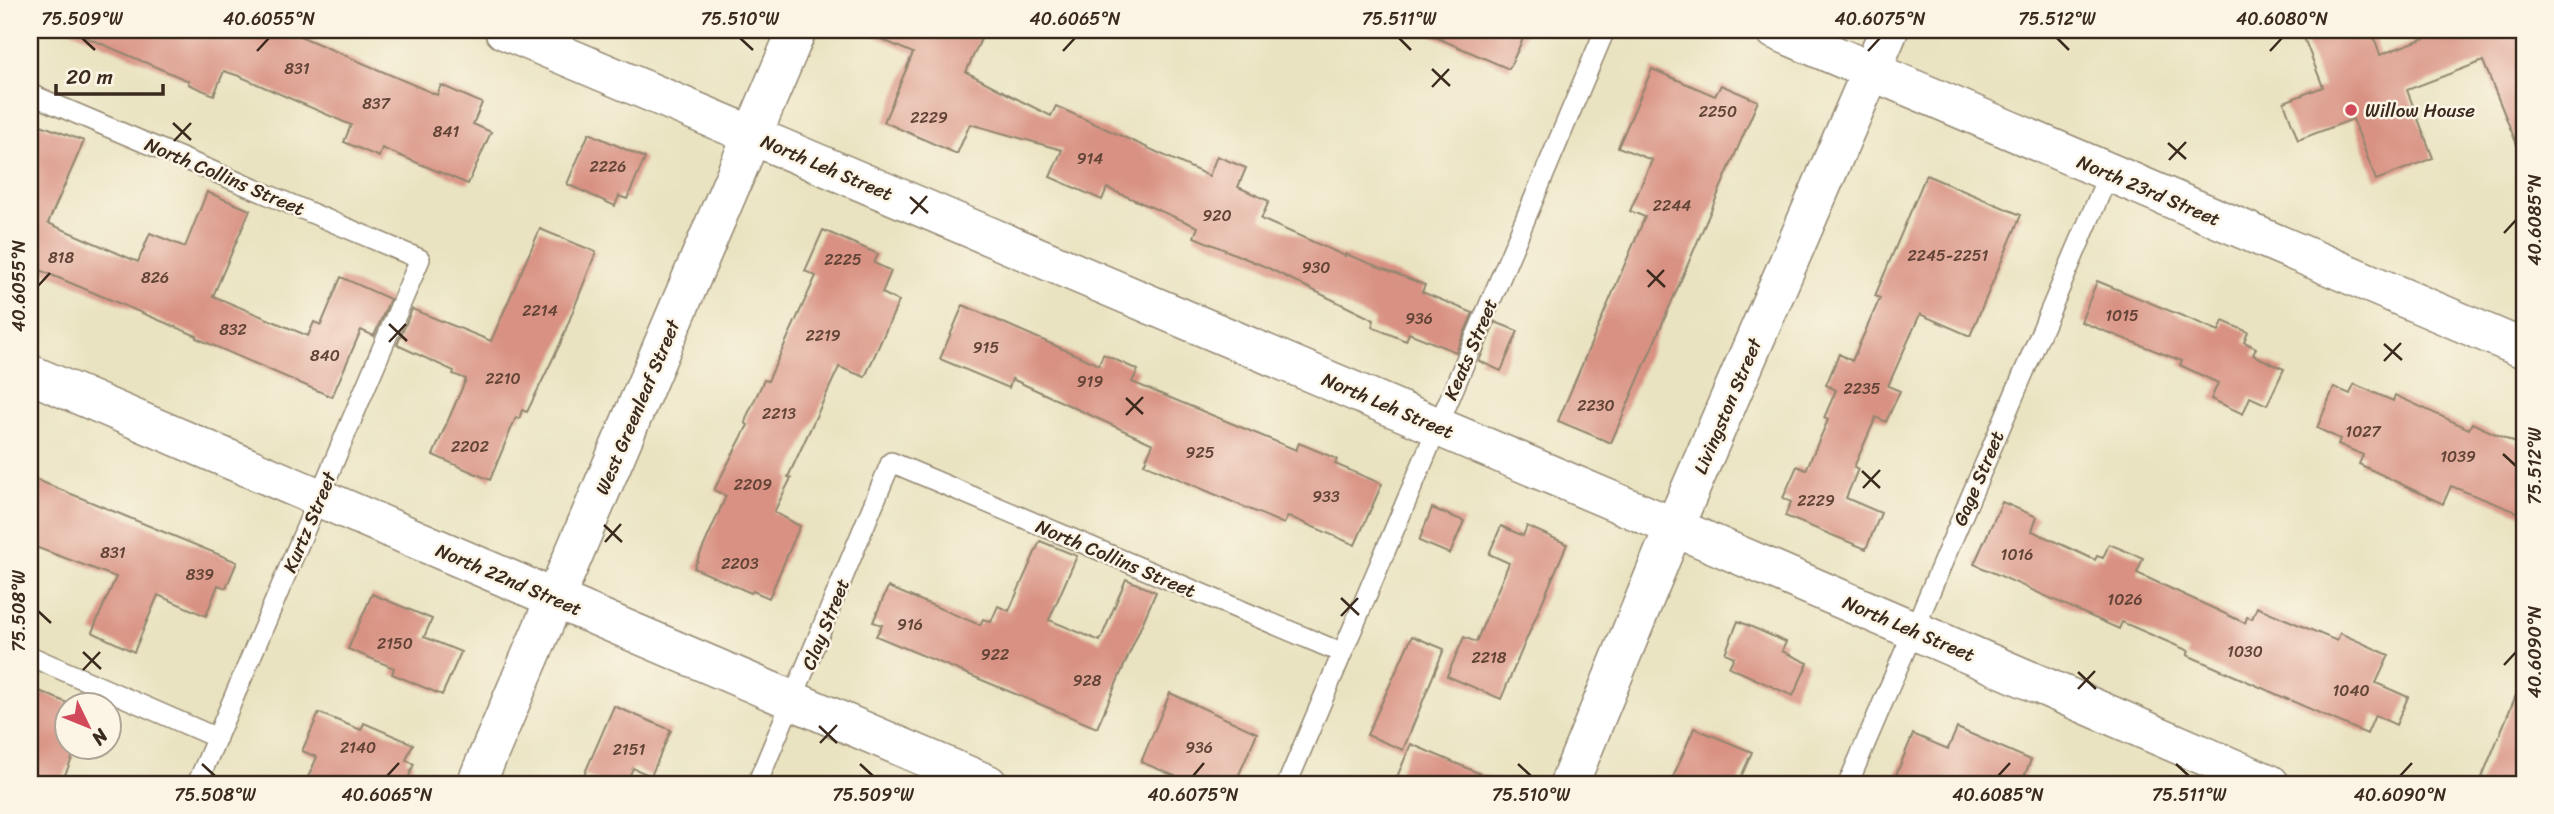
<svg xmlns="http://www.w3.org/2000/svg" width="2554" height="814" font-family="Sriracha,sans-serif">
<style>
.building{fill:#d89182}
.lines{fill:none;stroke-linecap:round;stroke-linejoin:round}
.service-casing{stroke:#928670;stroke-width:22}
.minor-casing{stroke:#928670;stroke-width:41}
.service{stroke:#fff;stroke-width:19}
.minor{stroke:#fff;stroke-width:38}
.ticks{fill:none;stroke:#3b2a1e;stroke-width:2.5}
.poi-dot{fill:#d1495b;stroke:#fcf5e5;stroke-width:2.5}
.labels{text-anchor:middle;stroke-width:5;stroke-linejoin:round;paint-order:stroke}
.number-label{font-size:16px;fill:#624437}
.poi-label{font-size:19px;fill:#3b2a1e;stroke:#fcf5e5;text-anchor:start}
.street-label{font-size:19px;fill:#3b2a1e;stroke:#fcf5e5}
.neatline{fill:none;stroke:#3b2a1e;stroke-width:2.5}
.ticks-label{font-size:18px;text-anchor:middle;fill:#3b2a1e}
</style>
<rect width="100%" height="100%" fill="#fcf5e5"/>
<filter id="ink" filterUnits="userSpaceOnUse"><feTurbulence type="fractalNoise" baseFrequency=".0143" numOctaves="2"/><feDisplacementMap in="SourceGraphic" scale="14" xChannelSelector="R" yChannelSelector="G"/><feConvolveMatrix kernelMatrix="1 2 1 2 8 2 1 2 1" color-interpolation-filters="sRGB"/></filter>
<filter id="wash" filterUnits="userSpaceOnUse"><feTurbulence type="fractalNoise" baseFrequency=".00686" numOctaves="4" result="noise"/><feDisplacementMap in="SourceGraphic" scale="28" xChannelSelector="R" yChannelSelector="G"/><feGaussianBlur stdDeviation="1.57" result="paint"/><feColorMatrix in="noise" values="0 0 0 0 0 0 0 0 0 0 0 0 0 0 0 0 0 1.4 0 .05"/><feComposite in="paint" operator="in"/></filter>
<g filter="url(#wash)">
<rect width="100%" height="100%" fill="#e9e3c1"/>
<g id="blocks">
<path class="building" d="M69,30h217l151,65 4,-10 41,18 -9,21 18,8 -23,52 -86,-36 -3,9 -35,-15 7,-17 -112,-49 -15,-5 -10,24 -26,-11 1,-3z
M860,30h125l-19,42 57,30 28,14 5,-10 153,70 8,-20 29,12 -8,19 31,14 -8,18 84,37 1,-2 79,31 -3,7 51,21 -17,39 -47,-19 -3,8 -34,-14 2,-7 -108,-53 -72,-30 4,-10 -91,-39 -5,12 -52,-23 12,-27 -92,-26 -13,30 -73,-32 29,-69z
M1419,30h108l-18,39z
M2301,30h70l9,25 66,-25h78v132l-41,-101 -76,29 26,68 -57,22 -23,-61 -55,21 -14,-38 39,-15z
M1652,69l63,27 6,-11 37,16 -147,342 -53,-22 87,-204 -15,-6 22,-51 -34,-13z
M30,121l54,20 -36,82 90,39 12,-29 35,14 22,-55 43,18 -37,86 95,40 6,-14 7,3 20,-48 49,22 -16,37 -13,-6 -29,67 -136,-59 1,-2 -167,-70z
M589,133l56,25 -18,41 -8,-3 -4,10 -48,-22z
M1926,175l95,40 -51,121 -50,-22 -32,72 12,5 -14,31 -10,-5 -22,50 4,2 -12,29 35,15 -15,36 -81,-33 6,-14 -8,-4 14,-32 9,4 22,-50 -4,-2 12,-28 -10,-5 13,-31 13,7 28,-63 -5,-2z
M540,229l56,23 -36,92 -33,68 -5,-2 -3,9 -3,-2 -26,63 -57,-25 33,-76 -13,-5 1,-3 -57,-26 15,-36 79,32z
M823,230l55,24 -4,9 17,8 -9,22 17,8 -34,76 -26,-10 -51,110 3,1 -17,34 26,14 -31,72 -16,-7 -2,2 -57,-25 32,-72 -12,-6 34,-65 -3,-2 2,-7 17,-36 4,1 48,-105 -11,-5z
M2097,281l122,50 4,-10 25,11 -4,10 12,6 -3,7 31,14 -17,36 -17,-8 -7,17 -32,-15 7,-16 -38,-18 2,-4 -101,-39z
M963,305l136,60 4,-11 35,16 -6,12 164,68 3,-7 38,16 -2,5 47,20 -27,61 -67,-29 -4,8 -140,-60 9,-20 -141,-65 -3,9 -69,-29z
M1495,322l23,9 -17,40 -22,-10z
M2354,384l39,17 2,-6 74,34 3,-6 52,24v68l-73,-29 -8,18 -84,-40 4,-9 -25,-11 2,-5 -23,-11 17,-41 16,7z
M30,477l207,85 -11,26 -8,-3 -12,31 -48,-21 -24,57 -42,-20 24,-55 -86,-32z
M2002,502l35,15 -5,14 63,29 2,-4 6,2 6,-14 34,14 -6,15 108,50 2,-6 5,2 5,-12 80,34 3,-8 49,22 -13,28 32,14 -12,28 -21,-10 -8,19 -180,-79 2,-4 -67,-29 -3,7 -145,-65z
M1432,508l32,13 -14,33 -31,-13z
M1501,526l22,10 4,-10 40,18 -66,155 -54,-23 17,-39 12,5 33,-79 -20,-9z
M1040,541l37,15 -28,64 51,21 26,-62 30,13 -59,136 -221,-92 6,-11 -9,-3 15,-35 92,38 3,-6 8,3 7,-16 11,5z
M372,594l60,25 -8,18 37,15 -19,43 -50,-21 2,-6 -46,-19z
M1738,621l48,21 -4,9 26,12 -15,33 -64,-29 5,-10 -9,-4z
M1412,636l32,13 -41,101 -36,-15z
M2524,676v108h-45z
M30,687l42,18h-6v42h11l-16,37h-31z
M1170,693l87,40 -22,51h-41l-53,-22z
M614,706l57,24 -20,46 -18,-8 -7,16h-21l-21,-9z
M319,713l42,17 3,-7 49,21 -7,16 8,4 -8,20h-101l12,-27 -15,-6z
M1694,728l58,24 -14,32h-68z
M1957,728l74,32 -10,24h-104l-21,-9 17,-41 35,15z
M1411,744l93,40h-110z"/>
</g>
</g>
<g filter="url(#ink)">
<use href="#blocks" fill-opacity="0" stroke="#928670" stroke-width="2"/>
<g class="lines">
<g class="service-casing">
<path id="service" d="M30,94l390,165 -223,525
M30,656l187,82
M757,784l134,-322 451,191
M1287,784l318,-754
M1848,784l261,-611"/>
</g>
<g class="minor-casing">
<path id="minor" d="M504,30l1170,497 596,257
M1775,30l749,319
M30,374l958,410
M476,784l321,-754
M1569,784l105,-257 215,-497"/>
</g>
<use href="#service" class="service"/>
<use href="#minor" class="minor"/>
</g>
</g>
<path class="ticks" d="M82,38l13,12M740,38l13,12M1399,38l12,12M2057,38l12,12M257,51l12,-13M1063,51l12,-13M1868,51l12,-13M2270,51l12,-13M1432,69l18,17M1432,87l17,-18M173,123l18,17M174,141l17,-18M2168,143l18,16M2169,160l17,-18M910,197l18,16M911,214l16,-18M2504,233l12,-13M1647,270l18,17M38,286l12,-13M1648,287l16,-17M389,324l18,17M389,342l17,-18M2384,344l18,16M2384,361l17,-18M1126,398l17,16M1126,415l17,-18M2503,454l13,12M1862,471l18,17M1863,488l17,-18M604,525l18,17M605,542l16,-18M1341,598l18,17M38,611l13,12M1341,616l17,-18M83,652l18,17M2504,665l12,-13M83,670l17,-18M2078,672l18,17M2078,689l17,-18M819,726l18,17M820,743l17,-18M202,764l13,12M860,764l13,12M1518,764l13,12M2176,764l13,12M387,776l12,-13M1193,776l11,-13M1998,776l12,-13M2400,776l12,-13"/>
<circle class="poi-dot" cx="2351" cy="110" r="7"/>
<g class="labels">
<g class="number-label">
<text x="297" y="74">831</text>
<text x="376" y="109">837</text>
<text x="1718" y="117">2250</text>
<text x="929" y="123">2229</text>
<text x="446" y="137">841</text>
<text x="1090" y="164">914</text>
<text x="608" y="172">2226</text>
<text x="1672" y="211">2244</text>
<text x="1217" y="221">920</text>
<text x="1948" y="261">2245-2251</text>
<text x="61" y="263">818</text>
<text x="843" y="265">2225</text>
<text x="1316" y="273">930</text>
<text x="155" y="283">826</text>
<text x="540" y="316">2214</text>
<text x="2122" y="321">1015</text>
<text x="1419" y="324">936</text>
<text x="233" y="335">832</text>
<text x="823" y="341">2219</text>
<text x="986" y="353">915</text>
<text x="325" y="361">840</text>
<text x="503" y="384">2210</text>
<text x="1090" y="387">919</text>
<text x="1862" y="394">2235</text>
<text x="1596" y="411">2230</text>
<text x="779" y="419">2213</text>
<text x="2363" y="437">1027</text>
<text x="470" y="452">2202</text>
<text x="1200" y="458">925</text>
<text x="2458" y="462">1039</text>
<text x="753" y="490">2209</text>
<text x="1326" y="502">933</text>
<text x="1816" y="506">2229</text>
<text x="113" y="558">831</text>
<text x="2017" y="560">1016</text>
<text x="740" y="569">2203</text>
<text x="200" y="580">839</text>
<text x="2125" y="605">1026</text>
<text x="910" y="630">916</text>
<text x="395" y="649">2150</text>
<text x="2245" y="657">1030</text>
<text x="995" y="660">922</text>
<text x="1489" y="663">2218</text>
<text x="1087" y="686">928</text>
<text x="2351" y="696">1040</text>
<text x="358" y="753">2140</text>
<text x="1199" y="753">936</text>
<text x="629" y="755">2151</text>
</g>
<g class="poi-label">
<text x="2365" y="117">Willow House</text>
</g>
<g class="street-label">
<text transform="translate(827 167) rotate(23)" y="7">North Leh Street</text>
<text transform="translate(225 176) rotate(23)" y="7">North Collins Street</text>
<text transform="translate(2149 190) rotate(23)" y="7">North 23rd Street</text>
<text transform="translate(1470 349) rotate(-67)" y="7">Keats Street</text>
<text transform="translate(1388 405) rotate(23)" y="7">North Leh Street</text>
<text transform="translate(1727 406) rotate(-67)" y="7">Livingston Street</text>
<text transform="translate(637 407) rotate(-67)" y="7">West Greenleaf Street</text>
<text transform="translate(1978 478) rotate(-67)" y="7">Gage Street</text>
<text transform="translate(309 522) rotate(-67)" y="7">Kurtz Street</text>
<text transform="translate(1116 558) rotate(23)" y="7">North Collins Street</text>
<text transform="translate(509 579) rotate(23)" y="7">North 22nd Street</text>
<text transform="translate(825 624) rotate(-68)" y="7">Clay Street</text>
<text transform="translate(1909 628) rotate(23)" y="7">North Leh Street</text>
</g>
</g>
<rect width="2554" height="814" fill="none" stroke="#fcf5e5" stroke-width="77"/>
<g transform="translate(88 726) rotate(133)"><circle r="33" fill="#fcf5e5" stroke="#afa495" stroke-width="2"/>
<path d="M0-5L12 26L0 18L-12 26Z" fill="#d1495b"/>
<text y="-10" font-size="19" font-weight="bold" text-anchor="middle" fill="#3b2a1e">N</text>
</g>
<path d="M56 84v10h107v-10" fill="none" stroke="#3b2a1e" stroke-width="3.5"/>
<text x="66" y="84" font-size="21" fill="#3b2a1e" stroke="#fcf5e5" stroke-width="5" paint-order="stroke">20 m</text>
<rect x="38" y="38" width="2478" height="738" class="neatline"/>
<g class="ticks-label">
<text x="82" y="25">75.509°W</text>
<text x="269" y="25">40.6055°N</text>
<text x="740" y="25">75.510°W</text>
<text x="1075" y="25">40.6065°N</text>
<text x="1399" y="25">75.511°W</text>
<text x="1880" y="25">40.6075°N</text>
<text x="2057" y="25">75.512°W</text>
<text x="2282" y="25">40.6080°N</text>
<text transform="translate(2535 220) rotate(-90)" y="6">40.6085°N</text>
<text transform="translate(19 286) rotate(-90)" y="6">40.6055°N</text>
<text transform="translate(2535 466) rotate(-90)" y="6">75.512°W</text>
<text transform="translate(19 611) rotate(-90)" y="6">75.508°W</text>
<text transform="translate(2535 652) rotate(-90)" y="6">40.6090°N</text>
<text x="215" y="801">75.508°W</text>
<text x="387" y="801">40.6065°N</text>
<text x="873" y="801">75.509°W</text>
<text x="1193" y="801">40.6075°N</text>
<text x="1531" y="801">75.510°W</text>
<text x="1998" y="801">40.6085°N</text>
<text x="2189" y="801">75.511°W</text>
<text x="2400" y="801">40.6090°N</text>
</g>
</svg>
